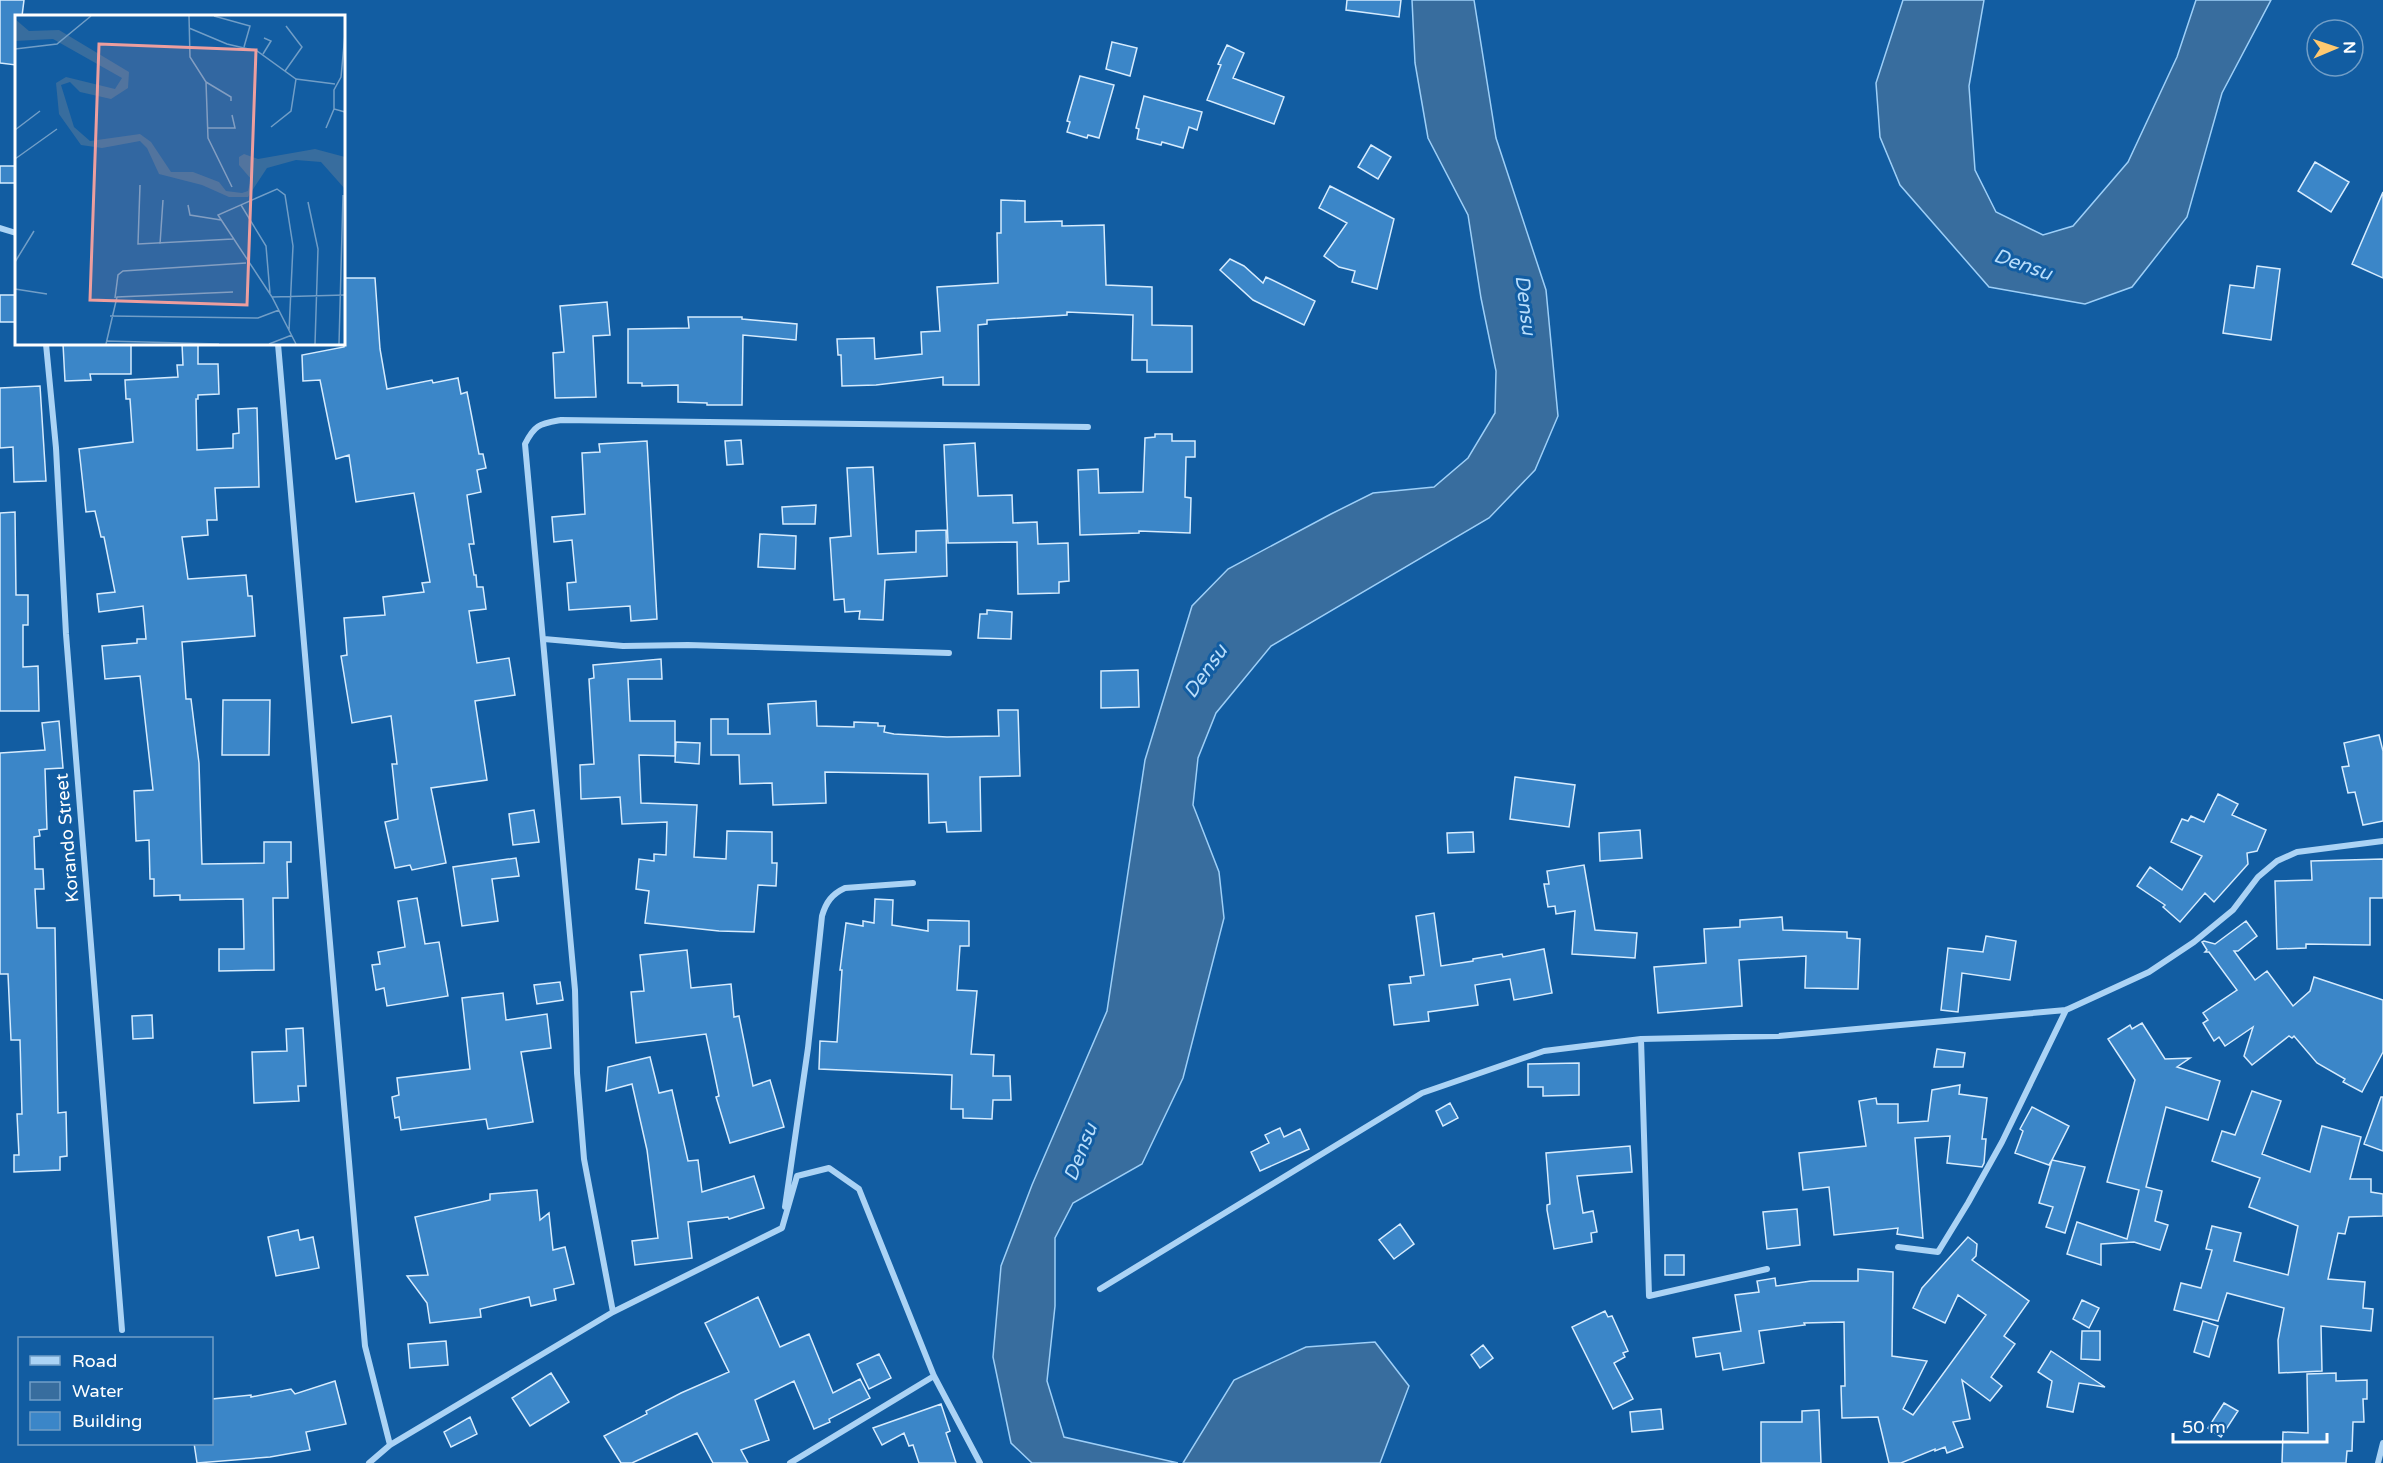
<svg xmlns="http://www.w3.org/2000/svg" width="2383" height="1463" font-family="'Varela Round',sans-serif">
<style>
.water{fill:#386d9e;stroke:#9dcff8;stroke-width:1.5}
.building{fill:#3b86c8;stroke:#d5ebfe;stroke-width:1.5}
.lines{fill:none;stroke-linecap:round;stroke-linejoin:round}
.minor{stroke:#abd3f5;stroke-width:6}
.labels{text-anchor:middle;stroke-width:6;stroke-linejoin:round;paint-order:stroke}
.street-label{font-size:18px;fill:#fff;stroke:#125da2}
.water-label{font-size:20px;font-style:italic;fill:#b8ddfb;stroke:#125da2}
.inset-road{fill:none;stroke:#719ec7;stroke-width:1.5}
.view{fill:#ed9e9e;fill-opacity:0.15;stroke:#ed9e9e;stroke-width:3}
.inset-edge{fill:none;stroke:#fff;stroke-width:3}
</style>
<rect width="100%" height="100%" fill="#125da2"/>
<path class="water" d="M1412,0h62l22,138 50,152 12,126 -23,54 -46,48 -218,128 -55,67 -18,45 -5,47 26,67 5,46 -41,160 -41,86 -69,39 -18,35v68l-8,75 17,56 114,26h-146l-21,-20 -18,-86 8,-91 31,-81 75,-174 38,-251 47,-154 36,-37 103,-55 42,-21 61,-6 34,-29 27,-45 1,-42 -15,-73 -13,-83 -40,-77 -13,-75z
M1903,0h81l-15,86 6,84 21,42 47,23 30,-9 55,-64 49,-105 19,-57h75l-49,93 -35,124 -55,70 -47,17 -96,-17 -89,-102 -20,-48 -4,-54z
M1375,1342l34,44 -29,77h-197l51,-83 72,-33z"/>
<path class="building" d="M0,0h24l-2,16h-6v49l-16,-2z
M1347,0h54l-2,17 -53,-7z
M1112,42l25,6 -7,28 -24,-7z
M1227,45l17,8 -11,25 51,19 -10,27 -67,-24 14,-35 -3,-1z
M1080,76l34,9 -15,53 -11,-3 -1,3 -20,-6 3,-10 -3,-1z
M1144,96l58,16 -5,18 -8,-3 -6,21 -21,-6 -1,3 -24,-6 2,-10 -3,-1z
M1371,145l20,12 -13,22 -20,-12z
M2315,162l34,20 -18,30 -33,-21z
M0,166h16v17h-16z
M1330,186l64,33 -17,70 -25,-7 3,-11 -16,-4 -15,-11 23,-33 -28,-15z
M2383,192v86l-31,-14z
M1001,200l24,1v21l37,-1v5l42,-1 2,60 46,2v38l40,1v46h-45v-12h-15l1,-45 -66,-3v3l-80,5v4l-9,1 1,60h-36v-8l-67,8 -34,1 -1,-31h-3l-1,-16 37,-1 1,21 47,-5 -1,-22 19,-1 -3,-44 61,-4 -1,-50h4z
M1230,259l14,7 19,17 3,-6 49,24 -11,24 -51,-25 -33,-30z
M2257,266l23,3 -9,71 -48,-7 7,-48 24,3z
M344,278h31l5,71 7,40 45,-9 1,3 25,-5 3,16 6,-2 12,62h4l3,14 -9,2 4,22 -14,3 7,49h-5l5,31h2l1,12h6l3,22 -17,2 8,52 32,-5 6,37 -40,6 12,79 -56,8 15,75 -34,7 -2,-5 -15,3 -10,-46 13,-3 -6,-55h5l-6,-48 -39,7 -11,-67 6,-1 -3,-37 41,-3 -2,-18 41,-5 -2,-9 8,-1 -16,-89 -58,9 -7,-47 -13,4 -16,-79 -17,1 -1,-26 42,-8z
M0,295h16v27h-16z
M607,302l3,33 -17,1 3,61 -41,1 -2,-45 11,-1 -4,-46z
M688,317h54v2l55,5 -1,16 -53,-5 -1,70h-35v-2l-29,-1v-17l-36,1v-3h-14v-54l61,-1z
M63,344h68v30h-41l1,6 -26,1z
M182,344h16v20h20l1,30 -21,1v4h-2l1,51 36,-2v-14l6,-1 -1,-24 19,-1 2,79 -44,1 2,32h-10l1,15 -26,2 6,42 58,-4 2,21h4l3,40 -73,6 4,57h5l8,64 3,101 62,-1v-21h27v20h-4l1,36h-15l1,72 -55,1v-22h25l-1,-50 -63,1v-5l-26,1v-17h-4l-1,-39 -13,1 -2,-50 19,-1 -13,-114 -35,3 -3,-33 35,-3v-4h9l-3,-33 -44,6 -2,-18 18,-2 -11,-55h-3l-6,-26 -9,1 -7,-63 54,-7 -3,-43h-4l-1,-19 53,-3 -1,-12h6z
M40,386l6,95 -32,1 -1,-35 -13,1v-60z
M1155,434h17v7h23v16h-9l-1,40 6,1 -1,35 -51,-2v2l-59,2 -2,-65 20,-1 1,24 44,-1 2,-54 10,-1z
M741,440l2,24 -16,1 -2,-24z
M647,441l10,178 -26,2 -1,-15 -61,4 -2,-27 9,-1 -4,-42 -18,2 -2,-25 33,-3 -3,-61 18,-1 -1,-8z
M975,443l3,53 34,-1 1,28 24,-1 1,22 30,-1 1,38 -10,1v11l-41,1 -1,-52 -69,1 -4,-98z
M873,467l5,87 38,-2v-21l30,-1 1,46 -62,4 -2,40 -24,-1 1,-8 -15,1 -1,-13 -10,1 -4,-62 21,-2 -4,-68z
M816,505l-1,19h-32l-1,-17z
M15,512l1,83h12v30h-5v42l15,-1 1,45h-39v-198z
M760,534l36,2 -1,33 -37,-2z
M987,610l25,2 -1,27 -33,-1 2,-24h7z
M661,659l1,20h-34l2,42h45v35l-36,-1 2,48 56,2 -3,52 32,2 1,-28 45,1v31h5l-1,23 -18,-1 -4,47 -35,-1 -74,-8 4,-32 -13,-2 3,-30 15,2v-7l12,1 1,-33 -45,2 -2,-27 -39,2 -1,-34 14,-1 -5,-85 5,-1 -1,-13z
M1138,670l1,37 -38,1v-37z
M223,700h47l-1,55h-47z
M816,701l1,25 37,1v-5l24,1v3h7l-1,6 10,2 53,3 52,-1 -1,-26h20l2,66 -40,1 1,54 -34,1 -1,-10 -17,1 -1,-49 -103,-2 1,31 -53,2 -1,-22 -32,1 -1,-29h-28v-36h17v15h42l-2,-30z
M59,721l4,47 -18,1 2,60 -8,1 1,6 -6,1 1,32h8l1,20h-9l2,39h18l3,185 8,-1 1,44 -7,1v13l-46,2v-17h5l-2,-41h5l-2,-74h-9l-3,-66h-8v-221l45,-3 -3,-27z
M2379,735l4,16v70l-20,4 -8,-33 -7,1 -6,-26 7,-1 -5,-23z
M676,742l24,1 -1,21 -24,-2z
M1515,777l60,8 -6,42 -59,-8z
M2218,794l20,10 -6,11 34,15 -9,21 -10,2 1,11 -34,38 -9,-9 -25,29 -17,-15 2,-2 -28,-19 13,-19 32,23 20,-34 -31,-14 11,-23 6,2 3,-5 13,6z
M534,810l5,32 -26,3 -4,-31z
M1640,830l2,28 -42,3 -1,-28z
M1473,832l1,20 -26,1 -1,-20z
M516,858l3,18 -27,3 6,42 -36,5 -9,-59z
M2383,859v39h-13v47l-64,-1v4l-29,1 -2,-68 37,-1 -1,-19z
M1584,865l11,65 42,3 -2,25 -63,-4 3,-43 -19,3 -1,-8 -7,1 -4,-23h5l-2,-13z
M417,898l8,46 14,-2 9,54 -61,10 -3,-18 -8,2 -4,-25 8,-1 -2,-12 27,-5 -7,-46z
M875,899l18,1 -1,25 36,6v-11l41,1v25h-9l-3,44 20,1 -6,63 23,1 -1,21h17l1,24h-18l-1,19 -29,-1v-9h-12l1,-34 -133,-6 1,-28 17,1 5,-72h-2l6,-47 17,3v-5l11,2z
M1434,913l7,53 32,-5v-2l29,-5 1,3 41,-8 8,44 -38,7 -4,-21 -35,6 3,20 -50,7 1,9 -35,4 -5,-40 22,-2 -1,-6 14,-2 -8,-59z
M1782,917l1,13 64,2v6l13,1 -2,50 -53,-1 1,-32 -67,4 3,46 -84,7 -4,-46 52,-4 -2,-34 36,-2v-7z
M2246,921l11,15 -19,15h-4l21,29 12,-9 26,35 17,-15 4,-14 69,23v52l-21,40 -19,-10 2,-3 -28,-16 -23,-27 -2,2 -3,-2 -37,29 -8,-9 9,-29 -28,19 -6,-9 -5,4 -11,-18 5,-3 -5,-7 34,-23 -28,-38h-4l2,-2 -5,-8 2,-1 11,3z
M1986,936l30,5 -6,39 -48,-7 -4,39 -17,-2 7,-62 35,4z
M687,950l4,38 40,-4 3,33 5,-1 14,70 17,-6 14,47 -54,16 -14,-46 3,-1 -13,-62 -70,9 -5,-51 13,-1 -4,-36z
M560,982l3,18 -26,4 -3,-19z
M503,993l3,27 41,-6 4,34 -30,4 12,70 -45,7 -2,-10 -85,11 -2,-13 -4,1 -3,-21 7,-2 -2,-17 73,-9 -8,-71z
M152,1015l1,23 -20,1 -1,-23z
M2142,1023l23,36 25,-1 -13,9 43,14 -12,39 -42,-13 -20,80 16,4 -7,30 13,4 -8,25 -26,-8 -33,2v21l-34,-11 10,-32 50,17 12,-49 -32,-8 28,-102 -27,-41 22,-14 2,4z
M303,1028l3,58h-8l1,15 -45,2 -2,-51 35,-1 -1,-22z
M1937,1049l28,4 -2,14h-29z
M650,1057l9,36 13,-3 16,71 10,-1 4,32 52,-16 10,32 -35,11 -1,-2 -40,5 4,36 -57,7 -3,-24 26,-3 -11,-88 -15,-66 -26,7 2,-24z
M1579,1063v32l-36,1v-9h-15v-23z
M1960,1085l-1,9 28,4 -5,41h4l-2,24 -2,4 -35,-4 3,-27 -35,2 8,100 -26,-4 1,-6 -64,7 -5,-48 -26,3 -4,-37 67,-7 -7,-45 17,-3 1,6h21v19l30,-2 4,-31z
M2252,1091l29,10 -19,53 48,18 12,-46 39,11 -11,42h21v13l12,2v22l-34,1 -4,17 -7,-1 -10,46 37,3 -2,26 10,1 -2,22 -50,-5 1,45 -43,2 -1,-33 6,-32 -57,-15 -9,28 -44,-11 7,-27 20,5 11,-38 -6,-1 6,-23 29,7 -7,28 54,14 10,-49 -49,-19 11,-29 -48,-17 10,-30 13,4z
M2381,1097h2v54l-19,-7z
M1450,1103l8,15 -15,8 -7,-15z
M2032,1107l37,19 -17,34 33,7 -20,66 -19,-6 7,-20 -14,-4 13,-43 -3,5 -34,-12 8,-22 -3,-2z
M1280,1128l4,9 16,-8 9,20 -49,22 -9,-19 18,-9 -4,-8z
M1630,1146l2,26 -55,4 6,37 10,-2 4,21 -6,1 1,9 -38,7 -7,-39v-5l3,-1 -4,-51z
M537,1190l3,30 9,-7 4,37 12,-3 9,37 -20,5 2,11 -25,6 -2,-9 -49,12 1,8 -51,6 -3,-20 -20,-27 21,-1 -13,-58 75,-17v-6z
M1797,1209l3,36 -33,4 -4,-37z
M1400,1224l14,20 -20,15 -15,-19z
M298,1230l2,10 13,-3 6,31 -43,8 -8,-39z
M1968,1237l9,7 -1,12 -4,4 57,41 -25,35 11,8 -24,33 11,9 -12,15 -28,-21 8,39 -17,3 10,25 -16,6 -2,-6 -10,4v-2l-34,14h-12l-11,-46 -36,1 -1,-32h4l-1,-64 -40,1 1,2 -46,6 5,32 -41,7 -3,-17 -24,4 -3,-19 48,-7 -6,-36 24,-3 -2,-11 18,-3 1,8 35,-5h47v-12l35,3 -1,84 35,5 -24,48 10,6 73,-100 -28,-20 -13,28 -32,-15 9,-20z
M1665,1255h19v20h-19z
M758,1297l22,50 29,-13 24,59 27,-14 10,19 -41,21 1,3 -16,7 -20,-48 -39,19 14,40 -28,10 7,13h-35l-16,-30 -65,30h-11l-17,-27 43,-22 -1,-3 35,-18 48,-21 -24,-49z
M2082,1300l17,8 -10,20 -16,-9z
M1605,1311l3,6 4,-1 16,35 -5,2 2,4 -11,6 19,36 -20,10 -41,-82z
M2203,1321l15,5 -9,31 -15,-5z
M2082,1331h18v29l-19,-1z
M446,1341l2,24 -38,3 -2,-24z
M1483,1345l10,13 -13,10 -9,-13z
M2051,1351l54,36 -26,-4 -6,29 -26,-5 5,-26 -14,-9z
M879,1354l12,24 -22,11 -12,-25z
M551,1373l18,29 -39,24 -18,-28z
M2336,1373v8l31,-1v19h-4l1,23h-11l-1,29h-5l-1,12h-64l1,-31 25,1 -1,-59z
M335,1381l11,43 -40,8 4,18 -40,7 -73,6 -3,-20h18v-44l39,-4v2l40,-8 4,5z
M2224,1403l14,8 -17,26 -13,-9z
M941,1404l9,27 -4,2 10,30h-37l-6,-18 -4,1 -5,-13 -22,12 -9,-17z
M1661,1409l2,20 -31,3 -2,-20z
M1819,1410l2,53h-60v-41h41v-11z
M470,1417l7,17 -26,13 -7,-15z"/>
<g class="lines">
<path class="minor" d="M0,228l16,5
M46,344l10,104 10,186 56,696
M278,344l87,1002 25,99
M544,639l79,7 65,-1 261,8
M1641,1039l8,257 118,-27
M785,1207l23,-159 14,-132c4,-14 10,-22 23,-28l68,-5
M1898,1247l40,5 30,-49 34,-61 64,-132
M1100,1289l322,-196 122,-42 97,-12 138,-3 287,-26 83,-38 45,-30 39,-32 25,-33 19,-16 20,-9 86,-11
M613,1312l-29,-153 -7,-86 -2,-83 -50,-546c10,-20 15,-20 36,-24l527,7
M369,1463l21,-18 223,-133 169,-84 15,-52 32,-8 30,21 75,187 46,87
M790,1463l144,-87
M2378,1463l5,-20"/>
</g>
<g class="labels">
<g class="street-label">
<text transform="translate(67 838) rotate(-95)" y="6">Korando Street</text>
</g>
<g class="water-label">
<text transform="translate(2023 264) rotate(19)" y="7">Densu</text>
<text transform="translate(1526 305) rotate(83)" y="7">Densu</text>
<text transform="translate(1205 671) rotate(-55)" y="7">Densu</text>
<text transform="translate(1080 1152) rotate(-69)" y="7">Densu</text>
</g>
</g>
<g transform="translate(15 15)">
<rect width="330" height="330" fill="#125da2"/>
<path d="M0,4l14,12 30,-1 70,42 -1,16 -17,11 -31,-7 -10,-10 -9,3 13,42 16,14 50,-7 11,8 20,30h22l26,10 7,9 16,2 6,-2 3,-12 -12,-14v-8l5,-3 14,5 57,-10 30,8v32l-24,-27 -25,-2 -29,8 -19,29h-19l-27,-12 -43,-11 -12,-26 -7,-7 -38,7 -21,-3 -22,-31 -3,-31 10,-6 49,12 7,-11 -69,-39 -38,2z" fill="#386d9e"/>
<path class="inset-road" d="M174,1l1,41 16,25 2,56 24,49M199,1l36,10 -6,21M174,13l38,16 30,7 39,28 39,5M330,19l-4,43 -7,13v19l11,3M0,34l42,-5 34,-28M248,39l8,-13 -7,-3M270,56l17,-24 -16,-21M191,67l25,15v4M256,112l20,-16 5,-32M192,113h28l-3,-13M311,113l8,-19M0,115l25,-19M0,144l42,-30M125,170l-2,59 95,-5M293,187l10,47 -3,95M173,190l2,10 31,5M226,190l25,41 4,47M145,229l3,-44M0,247l19,-31M0,274l32,5M257,282l73,-2M100,283l3,-23 5,-4 123,-8M95,301l148,2 21,-8M274,316l4,-85 -8,-51 -8,-6 -59,26 54,82 24,47M91,326l113,3M91,329l11,-47 116,-5M254,329l23,-9M324,329l4,-149"/>
<path class="view" d="M84,29l157,6 -9,255 -157,-5z"/>
<rect width="330" height="330" class="inset-edge"/>
</g>
<rect x="18" y="1337" width="195" height="108" fill="#125da2" stroke="#719ec7" stroke-width="1.5"/>
<rect x="30" y="1356" width="30" height="9" fill="#abd3f5" stroke="#719ec7" stroke-width="1.5"/>
<text x="72" y="1367" font-size="18" fill="#ffffff">Road</text>
<rect x="30" y="1382" width="30" height="18" fill="#386d9e" stroke="#719ec7" stroke-width="1.5"/>
<text x="72" y="1397" font-size="18" fill="#ffffff">Water</text>
<rect x="30" y="1412" width="30" height="18" fill="#3b86c8" stroke="#719ec7" stroke-width="1.5"/>
<text x="72" y="1427" font-size="18" fill="#ffffff">Building</text>
<g transform="translate(2335 48) rotate(88)"><circle r="28" fill="#125da2" stroke="#719ec7" stroke-width="1.5"/>
<path d="M0-4.5L10 22L0 15L-10 22Z" fill="#ffc970"/>
<text y="-9" font-size="16" font-weight="bold" text-anchor="middle" fill="#ffffff">N</text>
</g>
<path d="M2173 1433v9h154v-9" fill="none" stroke="#ffffff" stroke-width="3"/>
<text x="2182" y="1433" font-size="18" fill="#ffffff" stroke="#125da2" stroke-width="4.5" paint-order="stroke">50 m</text>
</svg>
